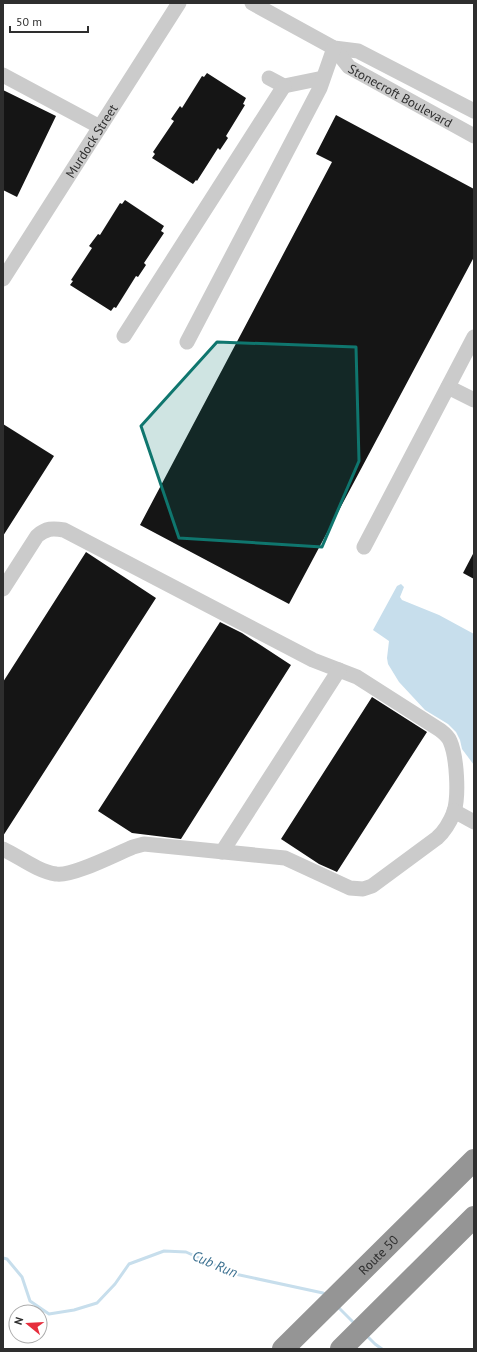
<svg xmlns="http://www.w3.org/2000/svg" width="477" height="1352" font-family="'PT Sans',sans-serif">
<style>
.water{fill:#c7deec}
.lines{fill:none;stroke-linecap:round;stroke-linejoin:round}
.stream{stroke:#c7deec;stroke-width:3}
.building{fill:#151515}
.minor{stroke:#cbcbcb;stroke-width:15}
.highway{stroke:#959595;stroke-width:22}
.marked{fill:#0f766e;fill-opacity:0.2;stroke:#0f766e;stroke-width:3;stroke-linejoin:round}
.labels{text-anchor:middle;stroke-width:4;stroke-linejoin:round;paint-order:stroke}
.street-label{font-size:13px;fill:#2e2e2e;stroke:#fff}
.water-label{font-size:14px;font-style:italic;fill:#3b7090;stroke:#fff}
</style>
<rect width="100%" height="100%" fill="#fff"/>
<path class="water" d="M401,584l3,3 -4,10 2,3 37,15 35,19v131l-12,-16 -2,-9 -4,-8 -8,-8 -23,-14 -26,-28 -11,-18 -1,-6 2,-17 -16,-11 24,-44z"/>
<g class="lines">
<path class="stream" d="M3,1258l4,1 15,18 8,24 19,13 25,-4 23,-7 18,-19 14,-20 35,-13 22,1 49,22 88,19 3,2
M337,1306l19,19
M367,1336l8,8 7,5"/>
</g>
<path class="building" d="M207,73l39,25 -3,6 2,1 -19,31 2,2 -8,12 -2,-2 -21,33 -1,-1 -3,4 -41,-26 3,-4 -2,-2 21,-31 -3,-2 9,-13 2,2 20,-32 2,1z
M3,90l53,26 -39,81 -14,-7z
M336,115l138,74v68l-185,347 -149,-79 192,-363 -16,-8z
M125,200l39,26 -3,5 3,2 -20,30 2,2 -8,12 -2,-1 -20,32 -2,-1 -3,4 -41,-26 3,-4 -2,-1 21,-32 -3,-2 9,-12 2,1 20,-32 2,1z
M3,424l51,32 -51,80z
M86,552l70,46 -153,238v-154z
M474,552v27l-11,-6z
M220,622l22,11 49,32 -110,174 -49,-6 -34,-22z
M372,697l55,35 -90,140 -18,-8 -38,-25z"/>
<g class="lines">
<g class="minor">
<path d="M252,3l82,45 24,3 116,60"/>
<path id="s1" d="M334,48l15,19 125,69"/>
<path d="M3,75l97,52"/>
<path d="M269,78l15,8 39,-8"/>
<path id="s2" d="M3,279l176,-276"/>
<path d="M124,336l160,-250"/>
<path d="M187,342l133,-254 14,-40"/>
<path d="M448,387l26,13"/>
<path d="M364,547l110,-210"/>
<path d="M3,589l34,-53c9,-8 16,-8 27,-6l249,130 44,17 83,53c4,3 8,6 10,11 7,16 9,55 4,71 -4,10 -9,19 -17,26l-65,48 -9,3 -13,-1 -65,-30 -141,-14 -11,3c-17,7 -61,30 -77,27 -19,-3 -36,-17 -53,-25"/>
<path d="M454,811l20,11"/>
<path d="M222,852l117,-182"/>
</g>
<g class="highway">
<path id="s3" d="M283,1349l191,-189"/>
<path d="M341,1349l133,-132"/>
</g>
</g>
<path class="marked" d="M217,342l139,5 3,114 -37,86 -143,-9 -38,-112z"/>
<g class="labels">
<g class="street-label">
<text dy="5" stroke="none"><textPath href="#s1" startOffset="83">Stonecroft Boulevard</textPath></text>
<text dy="5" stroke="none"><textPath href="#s2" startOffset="164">Murdock Street</textPath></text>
<text dy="5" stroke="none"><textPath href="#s3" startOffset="134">Route 50</textPath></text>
</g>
<g class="water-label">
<text transform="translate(215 1264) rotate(23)" y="5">Cub Run</text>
</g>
</g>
<rect width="477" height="1352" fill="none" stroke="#2e2e2e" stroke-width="8"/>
<g transform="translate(28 1324) rotate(288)"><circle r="19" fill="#ffffff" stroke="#ababab"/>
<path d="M0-3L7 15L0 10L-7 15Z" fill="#e62e3d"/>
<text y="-6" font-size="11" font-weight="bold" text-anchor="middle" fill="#2e2e2e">N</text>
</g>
<path d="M10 26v6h78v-6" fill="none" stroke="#2e2e2e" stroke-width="2"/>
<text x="16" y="26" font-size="12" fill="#2e2e2e" stroke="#ffffff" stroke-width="3" paint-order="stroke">50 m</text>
</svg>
